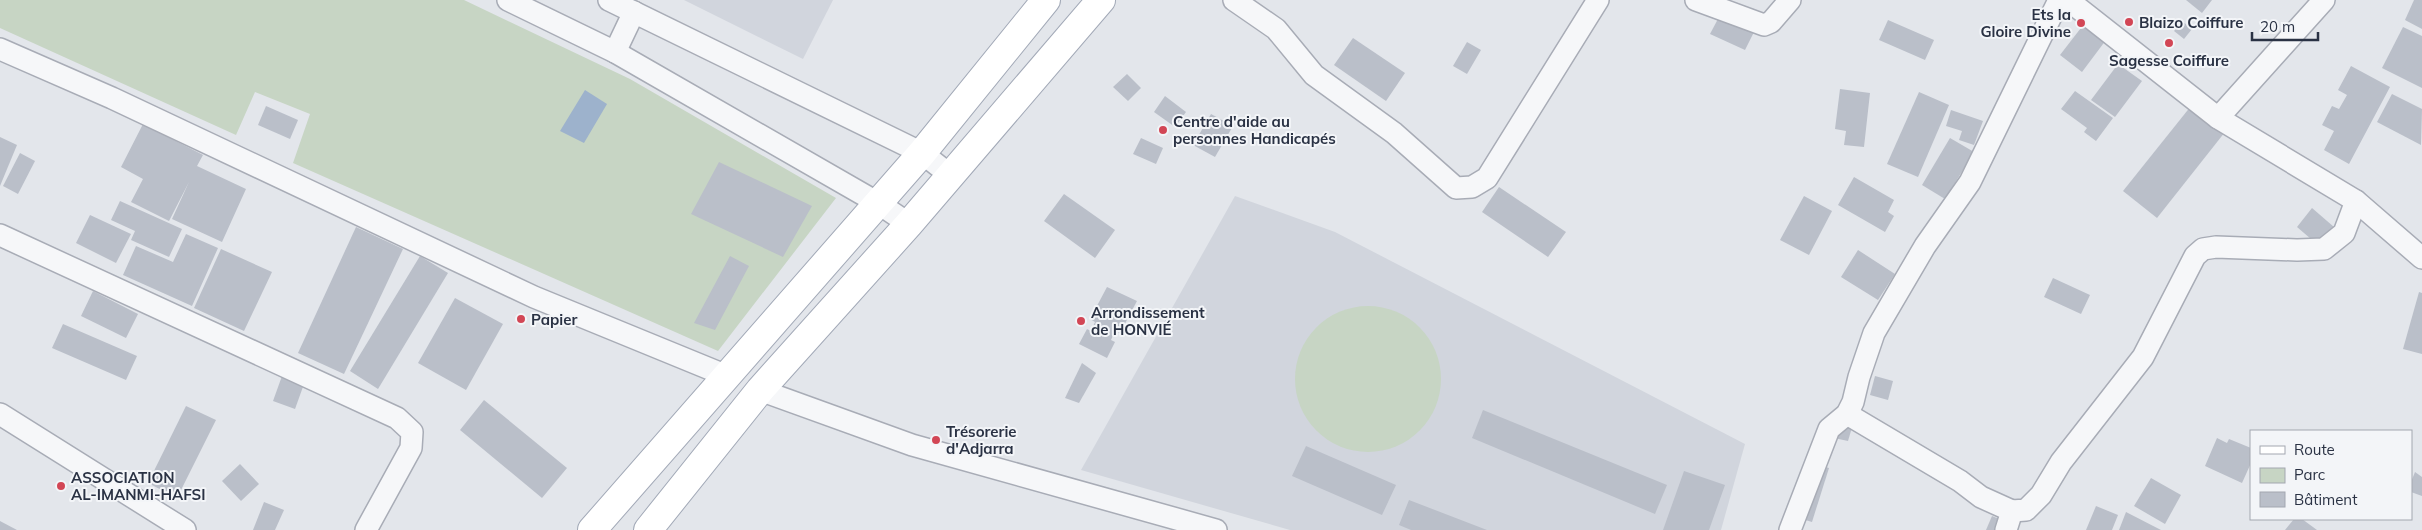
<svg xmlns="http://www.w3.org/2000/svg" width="2422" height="530" viewBox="0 0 2422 530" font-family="Mulish,sans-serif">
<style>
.built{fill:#d1d5dd}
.green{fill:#c7d5c4}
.water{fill:#9db2cc}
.building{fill:#babfc9}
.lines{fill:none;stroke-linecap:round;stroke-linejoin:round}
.minor-casing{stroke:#a8acb6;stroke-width:24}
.major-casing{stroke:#a2a9b7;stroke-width:30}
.minor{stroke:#f6f7f9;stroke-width:21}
.major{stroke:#fff;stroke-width:28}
.poi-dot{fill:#d24655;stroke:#f3f5f8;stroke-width:2}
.labels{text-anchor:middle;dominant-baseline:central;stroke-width:4;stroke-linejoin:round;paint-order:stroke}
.poi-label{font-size:15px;font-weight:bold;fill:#2a3244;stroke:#f3f5f8;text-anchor:start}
</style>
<rect width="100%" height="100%" fill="#e3e6eb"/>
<g class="built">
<polygon points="684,0 833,0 803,59"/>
<polygon points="1235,196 1335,232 1745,444 1721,530 1290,530 1081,470"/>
</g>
<g class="green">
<polygon points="0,0 464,0 630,79 836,198 718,351 293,163 310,114 255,92 236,135 0,28"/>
<circle cx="1368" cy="379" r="73"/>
</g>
<polygon class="water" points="585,90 607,104 584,143 560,131"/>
<g class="building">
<polygon points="2186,0 2212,0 2202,13"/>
<polygon points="2414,0 2422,0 2422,29 2405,20"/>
<polygon points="1719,17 1754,32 1745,50 1710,34"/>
<polygon points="1888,20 1934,40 1925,60 1879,40"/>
<polygon points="2182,21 2192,29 2184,39 2174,31"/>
<polygon points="2084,24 2106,40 2082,72 2060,55"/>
<polygon points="2403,27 2422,36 2422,88 2382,68"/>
<polygon points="1353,38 1405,73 1386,101 1334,65"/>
<polygon points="1467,42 1481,50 1467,74 1453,66"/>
<polygon points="2118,64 2142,81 2115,117 2091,100"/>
<polygon points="2351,66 2390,87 2349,164 2324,150 2334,131 2322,125 2332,106 2339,109 2347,95 2338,90"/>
<polygon points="1127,74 1141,88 1128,101 1113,87"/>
<polygon points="1840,89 1870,93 1864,147 1844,145 1846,131 1835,129"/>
<polygon points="2075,91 2113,118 2096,141 2084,132 2087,128 2061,109"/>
<polygon points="1919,92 1949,105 1918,177 1887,164"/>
<polygon points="2392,94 2422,109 2421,145 2377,122"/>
<polygon points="1165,96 1186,112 1175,127 1154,112"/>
<polygon points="266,106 298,120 290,139 258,125"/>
<polygon points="2191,106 2225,132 2157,218 2123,191"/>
<polygon points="1951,110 1983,121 1974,145 1959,140 1962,131 1946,126"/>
<polygon points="1211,114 1233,126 1215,157 1193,145"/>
<polygon points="143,124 203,155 197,166 246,189 222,242 172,219 189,182 169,221 131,202 143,179 121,167"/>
<polygon points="0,137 17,145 0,186"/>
<polygon points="1141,138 1163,148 1156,164 1133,154"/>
<polygon points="1950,138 1974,152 1945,199 1922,185"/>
<polygon points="20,153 35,161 18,194 3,186"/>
<polygon points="719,162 812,206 783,257 691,214"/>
<polygon points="1854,177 1894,200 1888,212 1894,216 1885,232 1838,205"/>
<polygon points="1499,187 1566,232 1548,257 1482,212"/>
<polygon points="1064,194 1115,230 1095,258 1044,221"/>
<polygon points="1804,196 1832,211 1809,255 1780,240"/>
<polygon points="120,201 182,229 169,257 131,240 135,231 111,220"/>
<polygon points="2312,208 2334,227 2318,245 2297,227"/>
<polygon points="90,215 131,234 116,263 76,243"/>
<polygon points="356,227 403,249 344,374 298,353"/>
<polygon points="186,234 218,248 192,306 123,275 136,246 173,262"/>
<polygon points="221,249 272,272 244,331 194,308"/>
<polygon points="1858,250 1895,274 1878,300 1841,277"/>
<polygon points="420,256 448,273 378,389 350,371"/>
<polygon points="730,256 749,266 715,330 694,323"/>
<polygon points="2053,278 2090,295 2081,314 2044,297"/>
<polygon points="1107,287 1137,301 1120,333 1115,331 1111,340 1115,342 1107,358 1079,344 1087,329 1091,331 1095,322 1090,319"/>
<polygon points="93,291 138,314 126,338 81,316"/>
<polygon points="2419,292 2422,293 2422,354 2403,349"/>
<polygon points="455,298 503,324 466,390 418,363"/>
<polygon points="63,324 137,356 126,380 52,348"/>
<polygon points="1082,363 1096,373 1079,403 1065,398"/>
<polygon points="282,376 304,384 295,409 273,401"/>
<polygon points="1875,376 1893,381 1888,400 1870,395"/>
<polygon points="484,400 567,468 542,498 460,430"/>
<polygon points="186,406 216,420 177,498 148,483"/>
<polygon points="1483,410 1667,485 1655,514 1472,438"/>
<polygon points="1839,420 1853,424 1848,441 1834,438"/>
<polygon points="2217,438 2227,443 2229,439 2251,448 2251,463 2242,483 2205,466"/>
<polygon points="1306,446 1396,485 1382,515 1292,476"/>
<polygon points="240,464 259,484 241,501 222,481"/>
<polygon points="1816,464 1829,468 1812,522 1799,518"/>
<polygon points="1684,471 1725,485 1709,530 1663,530"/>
<polygon points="2415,472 2422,477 2422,496 2411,492 2411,482"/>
<polygon points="2151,478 2181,495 2165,524 2134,506"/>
<polygon points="1409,500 1487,530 1411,530 1399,525"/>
<polygon points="264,502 284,510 275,530 253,530"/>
<polygon points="2096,506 2118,515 2112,530 2086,530"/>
<polygon points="2126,512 2161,530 2119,530"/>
<polygon points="1992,516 2004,521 2000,530 1986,530"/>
<polygon points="2294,519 2302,519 2317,530 2285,530"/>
<polygon points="0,521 17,530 0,530"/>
</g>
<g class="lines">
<defs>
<g id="minor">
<polyline points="508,0 615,52 878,203 909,224"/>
<polyline points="609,0 922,153 950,175"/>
<polyline points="1234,0 1276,29 1314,75 1394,133 1456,188 1472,187 1487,178 1598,0"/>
<polyline points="1696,0 1764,25 1771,22 1790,0"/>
<polyline points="2068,0 2218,118 2356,201 2422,258"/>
<polyline points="0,49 112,98 534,297 727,376"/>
<polyline points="615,52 634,12"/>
<polyline points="2218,118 2324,0"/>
<polyline points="0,235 397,418 412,432 411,448 366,530"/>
<polyline points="760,390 912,445 1216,530"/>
<polyline points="0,414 185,530"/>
<polyline points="1847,414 1960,481 1981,497 2012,511 2006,530"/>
<polyline points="2012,511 2026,510 2041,495 2061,462 2143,357 2195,256 2203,249 2216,247 2297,250 2324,249 2344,233 2356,201"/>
<polyline points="1790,530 1829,429 1847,414 1853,402 1859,377 1874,333 1925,246 1970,182 2059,0"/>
</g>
<g id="major">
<polyline points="592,530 922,153 1046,0"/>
<polyline points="648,530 760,390 909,224 1101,0"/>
</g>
</defs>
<use href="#minor" class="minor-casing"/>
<use href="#major" class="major-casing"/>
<use href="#minor" class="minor"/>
<use href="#major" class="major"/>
</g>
<g class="poi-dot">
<circle cx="2129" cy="22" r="5"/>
<circle cx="2081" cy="23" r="5"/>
<circle cx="2169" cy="43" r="5"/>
<circle cx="1163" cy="130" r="5"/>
<circle cx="521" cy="319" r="5"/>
<circle cx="1081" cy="321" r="5"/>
<circle cx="936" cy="440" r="5"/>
<circle cx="61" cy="486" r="5"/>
</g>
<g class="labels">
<g class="poi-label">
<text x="2071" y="14" text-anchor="end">Ets la<tspan x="2071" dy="17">Gloire Divine</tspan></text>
<text x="2139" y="22">Blaizo Coiffure</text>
<text x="2169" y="60" text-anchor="middle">Sagesse Coiffure</text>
<text x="1173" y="121">Centre d'aide au<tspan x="1173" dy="17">personnes Handicapés</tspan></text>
<text x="1091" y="312">Arrondissement<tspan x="1091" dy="17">de HONVIÉ</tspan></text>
<text x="531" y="319">Papier</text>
<text x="946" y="431">Trésorerie<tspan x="946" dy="17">d'Adjarra</tspan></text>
<text x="71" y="477">ASSOCIATION<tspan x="71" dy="17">AL-IMANMI-HAFSI</tspan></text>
</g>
</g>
<rect x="2250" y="430" width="162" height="90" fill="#f3f5f8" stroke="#a3a7b0"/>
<rect x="2260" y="446" width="25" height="8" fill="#ffffff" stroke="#a3a7b0"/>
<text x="2294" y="455" font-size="15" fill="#2a3244">Route</text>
<rect x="2260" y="468" width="25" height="15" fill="#c7d5c4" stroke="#a3a7b0"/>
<text x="2294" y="480" font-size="15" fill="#2a3244">Parc</text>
<rect x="2260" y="492" width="25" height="15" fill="#babfc9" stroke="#a3a7b0"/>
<text x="2294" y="505" font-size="15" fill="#2a3244">Bâtiment</text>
<path d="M2252 32v8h66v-8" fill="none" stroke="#2a3244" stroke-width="2.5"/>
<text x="2260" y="32" font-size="15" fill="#2a3244" stroke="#f3f5f8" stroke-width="4" paint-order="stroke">20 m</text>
</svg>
